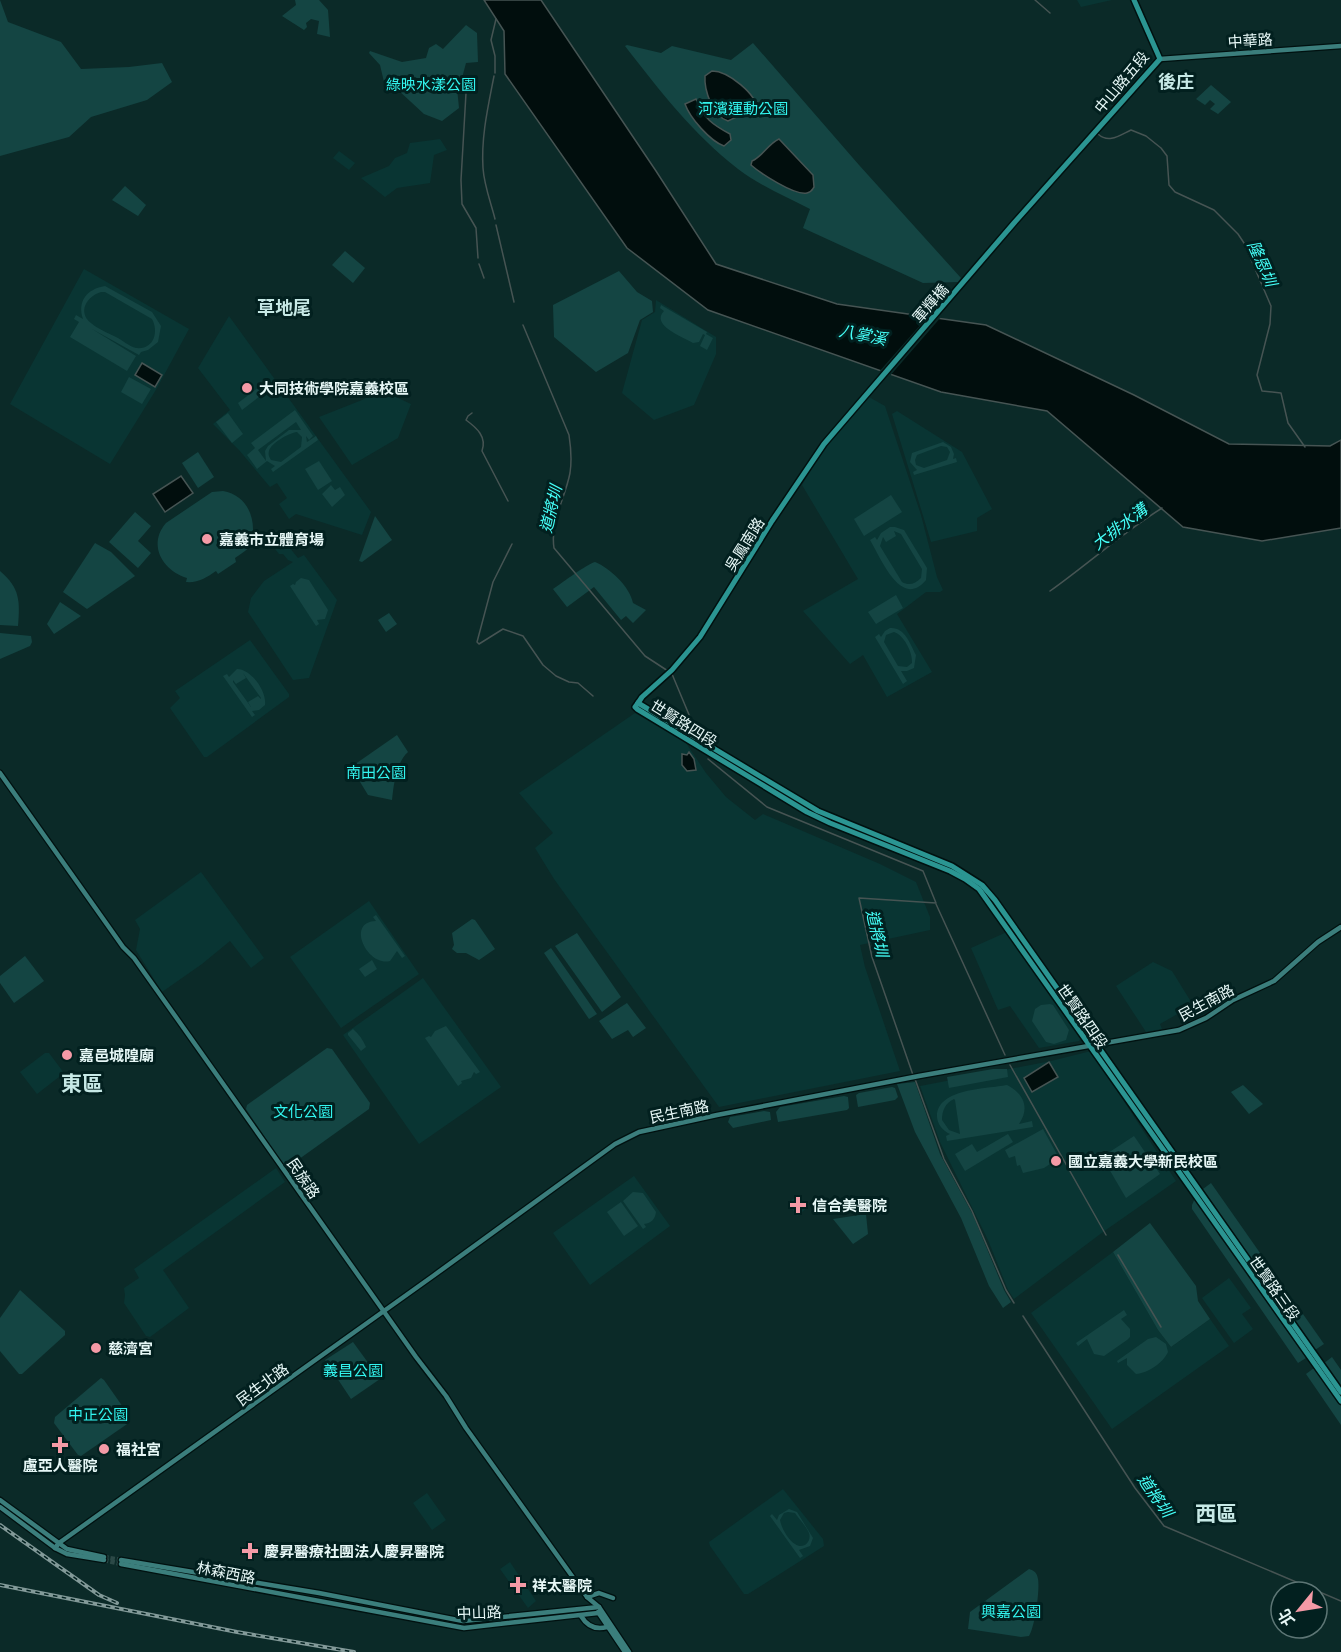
<svg xmlns="http://www.w3.org/2000/svg" width="1341" height="1652" viewBox="0 0 1341 1652" font-family="Commissioner,'Noto Sans TC',sans-serif">
<style>
.built{fill:#093533}
.green{fill:#144543;fill-rule:evenodd}
.water{fill:#010e0d;stroke:#465453;stroke-width:1.5}
.pier{fill:#0b2a28}
.lines{fill:none;stroke-linecap:round;stroke-linejoin:round}
.stream{stroke:#465453;stroke-width:1.5}
.secondary-tunnel{stroke:#2c4947;stroke-width:4.5;stroke-dasharray:4.5 2;stroke-linecap:butt}
.secondary-casing{stroke:#001110;stroke-width:7}
.primary-casing{stroke:#001110;stroke-width:8}
.secondary{stroke:#3b7e7c;stroke-width:4.5}
.primary{stroke:#2b9592;stroke-width:5}
.rail-casing{stroke:#829998;stroke-width:4}
.rail{stroke:#02201f;stroke-width:1.5;stroke-dasharray:4.5;stroke-linecap:butt}
.poi-dot{fill:#f49aa6;stroke:#02201f;stroke-width:2}
.labels{text-anchor:middle;dominant-baseline:central;stroke-width:6;stroke-linejoin:round;paint-order:stroke}
.street-label{font-size:15px;fill:#e6f7f6;stroke:#02201f}
.park-label{font-size:15px;fill:#32f4ee;stroke:#02201f}
.poi-label{font-size:15px;font-weight:bold;fill:#e6f7f6;stroke:#02201f;text-anchor:start}
.water-label{font-size:16px;font-style:italic;fill:#45fff8;stroke:#02201f}
.quarter-label{font-size:18px;font-weight:bold;fill:#c7e9e6;stroke:#02201f}
.district-label{font-size:21px;font-weight:bold;fill:#c7e9e6;stroke:#02201f}
</style>
<rect width="100%" height="100%" fill="#0b2a28"/>
<g class="built">
<polygon points="1077,0 1112,0 1081,7"/>
<polygon points="440,139 447,150 434,155 430,183 397,188 385,197 361,178 389,166 395,158 407,153 410,143"/>
<polygon points="339,151 355,163 349,170 333,158"/>
<polygon points="84,269 189,329 157,388 110,464 10,404"/>
<polygon points="656,300 716,337 716,354 694,405 654,420 622,393 642,320 655,312"/>
<polygon points="229,316 371,512 362,535 296,514 289,519 279,504 287,498 277,483 270,487 239,450 213,424 230,410 198,368"/>
<polygon points="381,390 411,404 398,438 352,465 319,417 362,400"/>
<polygon points="869,397 885,406 921,515 937,577 943,590 940,592 926,592 897,614 932,672 887,697 863,655 850,664 803,611 858,579 802,485 821,453"/>
<polygon points="897,411 962,452 992,509 977,518 977,531 931,542 892,414"/>
<polygon points="284,541 298,558 304,555 337,600 309,678 293,680 248,612 251,598 264,581 293,562 288,560 283,554 279,554 275,549"/>
<polygon points="250,640 289,694 289,697 207,757 204,757 170,708 180,698 175,691"/>
<polygon points="635,713 686,743 706,773 726,797 755,820 763,814 880,864 916,882 930,917 930,930 860,945 865,967 900,1071 719,1107 554,879 535,848 553,833 519,793"/>
<polygon points="201,872 264,958 251,968 230,941 202,964 162,992 136,950 140,929 135,920"/>
<polygon points="369,901 419,974 341,1028 290,957"/>
<polygon points="1007,932 1081,1037 1079,1041 1039,1048 1010,1006 998,1010 971,948"/>
<polygon points="1153,962 1172,971 1193,1005 1160,1024 1162,1029 1146,1032 1116,986"/>
<polygon points="423,978 501,1087 419,1144 343,1035"/>
<polygon points="1091,1051 1176,1181 1103,1232 1014,1299 1008,1290 988,1240 940,1142 920,1086 1051,1061"/>
<polygon points="45,1053 49,1053 64,1073 37,1094 20,1072"/>
<polygon points="276,1168 285,1182 163,1270 189,1308 150,1337 146,1336 124,1303 125,1295 124,1288 139,1278 134,1269"/>
<polygon points="634,1176 670,1226 590,1285 553,1233"/>
<polygon points="798,1195 807,1208 797,1216 788,1203"/>
<polygon points="1113,1252 1158,1330 1171,1347 1210,1319 1229,1346 1112,1429 1031,1313"/>
<polygon points="1229,1278 1251,1308 1242,1314 1253,1329 1234,1343 1202,1298"/>
<polygon points="783,1489 823,1539 824,1546 748,1594 744,1594 710,1546 709,1542"/>
<polygon points="427,1493 446,1520 432,1530 413,1503"/>
<polygon points="510,1562 536,1601 528,1608 500,1569"/>
</g>
<g class="green">
<polygon points="0,0 8,22 61,42 81,69 129,67 162,63 172,82 147,100 91,117 69,137 0,156"/>
<polygon points="295,0 319,0 328,10 330,37 317,34 319,21 311,19 306,23 307,27 304,30 282,16 296,5"/>
<polygon points="466,25 477,33 478,62 466,63 462,78 457,88 459,108 442,121 424,114 397,89 384,82 380,65 369,53 370,51 402,62 426,58 429,48 436,44 443,49"/>
<path d="M753,43L859,165L961,278L958,282L923,283L803,228L810,209C786,197 759,185 738,169C693,134 660,91 625,46L627,45L661,53L672,46L731,60Z"/>
<polygon points="1211,85 1231,102 1218,114 1210,109 1215,104 1210,100 1205,105 1196,99"/>
<polygon points="125,186 146,205 138,216 112,200"/>
<polygon points="345,251 365,268 353,283 332,265"/>
<polygon points="619,271 637,292 652,301 653,312 640,320 628,353 596,372 554,337 553,305"/>
<path d="M105,286L152,312L161,326L158,342L148,350L141,352L139,355L92,329L136,356L127,371L70,337L79,322L74,319L76,315L83,319C77,301 87,289 105,286ZM101,292H105L152,319C159,332 154,350 136,348C130,347 122,340 116,337C108,333 98,329 91,323C77,312 87,296 101,292Z"/>
<path d="M661,305L707,332L706,334L713,338L707,350L700,346L705,335L703,334L699,342L693,343C683,337 650,325 664,311L660,308Z"/>
<polygon points="129,377 151,389 142,404 121,392"/>
<polygon points="263,384 268,390 242,410 238,403"/>
<path d="M295,410L313,436L309,440L306,436L307,442L316,436L318,440L273,472L271,469L275,466L267,461L257,469L247,455L255,448L251,443ZM296,422L301,430H289L268,446L265,451L266,461L258,450ZM297,432L302,437L301,447L281,462L271,460C269,457 268,455 269,451C271,443 289,433 297,432Z"/>
<polygon points="228,413 243,434 232,443 216,422"/>
<path d="M943,442L951,447L954,454L953,459L956,458L957,462L914,475L913,472L917,470L910,462L912,453ZM941,446L947,447L950,452L947,460L924,468L916,465L915,460L917,455Z"/>
<polygon points="198,452 214,477 198,488 182,463"/>
<polygon points="319,461 332,481 318,490 305,469"/>
<polygon points="331,485 335,490 340,487 345,495 332,507 322,494"/>
<path d="M223,491C244,495 254,512 253,533L257,534C254,546 245,551 235,558L236,562L218,574L216,571C206,578 198,583 186,582L187,578C163,571 147,545 166,523L212,492Z"/>
<polygon points="891,495 902,512 864,536 854,519"/>
<polygon points="135,512 151,526 138,541 151,553 138,568 109,542"/>
<polygon points="375,516 392,540 362,562 359,561"/>
<path d="M890,527H895L904,530L927,568L926,580C901,610 881,558 870,540L875,537L877,540L881,533ZM894,531L901,534L922,569L921,578C915,584 909,586 902,582L880,546L883,537L886,542L896,536Z"/>
<polygon points="95,543 111,552 135,576 87,609 63,592"/>
<path d="M595,562C610,568 630,587 633,603L646,610L633,623L626,616L621,620L594,587L567,607L553,589C562,583 587,564 595,562Z"/>
<path d="M0,571C20,588 20,601 18,626L0,625Z"/>
<polygon points="301,578 309,580 328,610 325,619 317,620 319,624 316,626 290,586 293,584 295,585 296,582"/>
<polygon points="896,595 903,608 876,624 868,612"/>
<polygon points="60,602 81,616 54,634 47,624"/>
<polygon points="389,613 397,624 386,632 378,620"/>
<path d="M890,628C905,627 910,644 916,655L914,668L907,671H901L907,681L903,684L875,637L879,634L881,637L885,631ZM894,632C904,635 913,653 912,663L907,667L898,666L884,642L886,635Z"/>
<polygon points="0,633 31,636 32,642 30,646 0,659"/>
<path d="M237,669C251,669 267,691 265,705L259,710L252,711L255,715L252,717L223,676L227,674L229,677ZM243,673L261,698V699L258,696L248,702L251,707L233,682V680L236,684L246,678Z"/>
<path d="M397,735L408,752C396,763 394,783 392,800L368,795L351,767Z"/>
<path d="M376,915L405,956L402,958L397,951L390,961C368,967 345,922 376,921L373,917Z"/>
<polygon points="472,919 475,920 495,949 479,960 466,953 457,953 452,949 454,945 452,933"/>
<polygon points="577,933 621,997 602,1012 555,946"/>
<polygon points="551,948 597,1014 589,1019 544,953"/>
<polygon points="25,956 44,981 14,1003 0,983 0,976"/>
<polygon points="372,960 377,969 365,977 359,969"/>
<polygon points="627,1003 646,1028 633,1037 628,1030 612,1039 599,1021"/>
<polygon points="1050,1004 1053,1005 1069,1030 1066,1040 1054,1044 1046,1042 1032,1021 1035,1009 1041,1005"/>
<polygon points="446,1026 480,1072 476,1074 474,1072 471,1078 461,1081 462,1083 458,1086 425,1038 429,1036 431,1037 435,1031"/>
<path d="M353,1029C359,1034 363,1040 366,1047L361,1051L348,1035V1033Z"/>
<polygon points="327,1048 332,1049 370,1103 369,1109 288,1167 284,1166 246,1109 247,1105"/>
<polygon points="993,1069 1007,1069 1008,1077 949,1088 947,1077"/>
<polygon points="915,1082 940,1154 973,1215 1004,1290 1011,1302 1003,1308 989,1286 961,1218 915,1132 897,1084"/>
<path d="M1007,1085C1024,1094 1030,1108 1019,1124L1032,1121L1033,1127L947,1141L946,1136L950,1134C943,1131 937,1124 937,1116C938,1088 987,1089 1007,1085ZM954,1099L955,1100L960,1134L949,1130L942,1120C942,1111 945,1103 954,1099Z"/>
<polygon points="1243,1085 1263,1104 1249,1114 1231,1092"/>
<polygon points="892,1087 895,1088 898,1097 895,1100 858,1107 856,1095 859,1093"/>
<polygon points="844,1096 848,1097 849,1108 847,1110 778,1122 776,1112 780,1107"/>
<polygon points="764,1111 770,1112 771,1120 733,1128 728,1122 730,1117"/>
<polygon points="1043,1129 1059,1158 1044,1168 1023,1173 1020,1165 1017,1166 1015,1156 1009,1158 1005,1150"/>
<polygon points="1008,1134 1013,1142 965,1171 955,1154 972,1144 977,1152"/>
<polygon points="1134,1136 1160,1174 1126,1198 1102,1157"/>
<polygon points="1211,1183 1324,1344 1315,1350 1203,1189"/>
<path d="M633,1192L643,1193L656,1212C655,1219 652,1223 644,1224L646,1227L643,1229L623,1201Z"/>
<polygon points="1195,1198 1306,1358 1298,1363 1192,1209 1192,1205"/>
<polygon points="621,1202 638,1226 624,1236 607,1212"/>
<polygon points="866,1214 868,1234 853,1244 833,1219"/>
<polygon points="1150,1223 1196,1286 1198,1301 1210,1319 1171,1347 1158,1330 1113,1252"/>
<polygon points="20,1290 65,1331 65,1335 22,1374 19,1374 0,1351 0,1318"/>
<polygon points="1124,1310 1127,1315 1121,1319 1130,1329 1130,1337 1127,1340 1104,1356 1094,1354 1087,1339 1078,1346 1076,1343"/>
<path d="M1156,1337L1166,1344L1168,1352C1163,1363 1148,1373 1136,1374L1127,1365V1358L1118,1363L1117,1361L1148,1339Z"/>
<polygon points="353,1342 380,1379 351,1399 325,1360"/>
<polygon points="1332,1357 1341,1370 1341,1389 1323,1364"/>
<polygon points="1314,1368 1341,1406 1341,1425 1306,1374"/>
<polygon points="101,1378 104,1380 130,1417 130,1422 81,1456 78,1455 54,1423 55,1417"/>
<path d="M789,1509L797,1512L813,1538L810,1546L799,1550L803,1556L800,1558L770,1516L772,1514L777,1520L779,1515ZM788,1512L795,1513C799,1519 806,1526 809,1533C812,1542 803,1550 795,1544C788,1540 781,1527 780,1520L784,1513Z"/>
<path d="M1029,1569C1035,1571 1037,1573 1038,1579C1040,1589 1035,1627 1029,1636L1021,1637L968,1629L970,1612Z"/>
</g>
<g class="water">
<polygon points="484,0 541,0 656,171 716,264 837,304 986,325 1134,395 1229,444 1330,446 1341,440 1341,528 1262,541 1183,527 1047,411 941,392 708,310 627,248 505,74 504,31"/>
<path d="M712,71C728,71 757,94 758,111L745,113L728,121C713,117 704,90 705,76Z"/>
<path d="M696,99C703,118 713,125 730,134L731,140L724,146C710,141 690,118 685,104Z"/>
<path d="M779,139L813,175L814,187C812,190 812,192 807,193C795,196 760,173 751,165L752,161C763,156 768,144 779,139Z"/>
<polygon points="142,363 162,375 155,387 135,375"/>
<polygon points="181,476 193,493 165,512 153,494"/>
<polygon points="689,752 694,759 696,770 687,771 682,765 682,754 687,755"/>
<polygon points="1049,1062 1058,1077 1032,1092 1024,1078"/>
</g>
<polygon class="pier" points="930,314 942,316 889,377 878,373"/>
<g class="lines">
<g class="stream">
<polyline points="1035,0 1050,13"/>
<polyline points="495,73 495,56 491,40 496,19"/>
<path d="M494,76C488,107 481,137 483,168C484,185 491,203 495,219"/>
<polyline points="466,93 461,180 462,204 476,228 478,258"/>
<path d="M1098,134C1109,144 1120,135 1131,130L1146,136L1161,148L1167,156L1169,185L1175,192L1214,210L1238,234L1244,243L1271,306L1270,324L1257,375L1262,391L1281,393L1288,423L1305,447"/>
<polyline points="496,225 514,302"/>
<polyline points="479,264 484,278"/>
<path d="M523,325L569,435C571,448 572,460 570,473C565,499 550,521 554,548L645,656L668,671"/>
<path d="M472,413L468,416L466,420C477,428 487,437 482,451L508,501"/>
<polyline points="512,544 493,582 477,642 479,644 503,629 523,636 543,665 556,676 569,682 578,683 593,696"/>
<path d="M1050,591C1088,564 1122,533 1162,508"/>
<polyline points="672,674 695,729"/>
<polyline points="708,759 767,807 923,871 936,903 859,898 872,957 913,1075"/>
<polyline points="936,904 1005,1055"/>
<polyline points="1010,1065 1106,1235"/>
<polyline points="915,1079 944,1159 972,1211 1006,1290 1014,1303"/>
<polyline points="1118,1255 1161,1327"/>
<polyline points="1023,1316 1135,1488 1164,1526 1341,1601"/>
</g>
<g class="secondary-tunnel">
<polyline points="104,1557 121,1560"/>
<polyline points="104,1560 121,1564"/>
</g>
<defs>
<g id="secondary">
<polyline points="1160,59 1341,46"/>
<polyline points="0,773 123,947 134,958 178,1020 416,1357 446,1396 466,1428 587,1597 599,1607 629,1652"/>
<polyline points="0,1500 67,1549 104,1557"/>
<polyline points="0,1507 55,1548 67,1554 104,1560"/>
<polyline points="55,1548 59,1543 433,1276 615,1144 639,1132 717,1115 919,1076 1179,1030 1206,1018 1233,1000 1274,981 1318,942 1341,927"/>
<polyline points="121,1560 319,1593 463,1621 599,1607"/>
<polyline points="121,1564 464,1628 598,1613"/>
<polyline points="587,1597 599,1593 613,1598"/>
<polyline points="598,1612 625,1652"/>
<path d="M581,1616C587,1626 596,1630 607,1627"/>
</g>
<g id="primary">
<polyline points="638,703 635,707 637,709 807,812 830,823 950,871 965,879 979,889 1341,1401"/>
<polyline points="638,703 818,811 952,866 982,885 995,900 1341,1392"/>
<polyline points="638,703 642,697 672,670 700,637 772,521 824,444 1014,223 1160,59 1134,0"/>
</g>
</defs>
<use href="#secondary" class="secondary-casing"/>
<use href="#primary" class="primary-casing"/>
<use href="#secondary" class="secondary"/>
<use href="#primary" class="primary"/>
<defs>
<g id="rail">
<polyline points="0,1525 99,1595 117,1603"/>
<polyline points="0,1585 237,1632 354,1652"/>
</g>
</defs>
<use href="#rail" class="rail-casing"/>
<use href="#rail" class="rail"/>
</g>
<g class="poi-dot">
<circle cx="247" cy="388" r="6"/>
<circle cx="207" cy="539" r="6"/>
<circle cx="67" cy="1055" r="6"/>
<circle cx="1056" cy="1161" r="6"/>
<path d="M795 1196h6v6h6v6h-6v6h-6v-6h-6v-6h6z"/>
<circle cx="96" cy="1348" r="6"/>
<path d="M57 1436h6v6h6v6h-6v6h-6v-6h-6v-6h6z"/>
<circle cx="104" cy="1449" r="6"/>
<path d="M247 1542h6v6h6v6h-6v6h-6v-6h-6v-6h6z"/>
<path d="M515 1576h6v6h6v6h-6v6h-6v-6h-6v-6h6z"/>
</g>
<g class="labels">
<g class="street-label">
<text transform="translate(1250 40) rotate(-4)">中華路</text>
<text transform="translate(1121 82) rotate(-50)">中山路五段</text>
<text transform="translate(930 303) rotate(-49)">軍輝橋</text>
<text transform="translate(744 544) rotate(-58)">吳鳳南路</text>
<text transform="translate(684 723) rotate(32)">世賢路四段</text>
<text transform="translate(1206 1002) rotate(-28)">民生南路</text>
<text transform="translate(1083 1016) rotate(55)">世賢路四段</text>
<text transform="translate(679 1111) rotate(-12)">民生南路</text>
<text transform="translate(304 1178) rotate(56)">民族路</text>
<text transform="translate(1275 1288) rotate(55)">世賢路三段</text>
<text transform="translate(262 1384) rotate(-36)">民生北路</text>
<text transform="translate(226 1572) rotate(11)">林森西路</text>
<text transform="translate(479 1612) rotate(-2)">中山路</text>
</g>
<g class="park-label">
<text x="431" y="84">綠映水漾公園</text>
<text x="743" y="108">河濱運動公園</text>
<text x="376" y="772">南田公園</text>
<text x="303" y="1111">文化公園</text>
<text x="353" y="1370">義昌公園</text>
<text x="98" y="1414">中正公園</text>
<text x="1011" y="1611">興嘉公園</text>
</g>
<g class="poi-label">
<text x="259" y="388">大同技術學院嘉義校區</text>
<text x="219" y="539">嘉義市立體育場</text>
<text x="79" y="1055">嘉邑城隍廟</text>
<text x="1068" y="1161">國立嘉義大學新民校區</text>
<text x="812" y="1205">信合美醫院</text>
<text x="108" y="1348">慈濟宮</text>
<text x="116" y="1449">福社宮</text>
<text x="60" y="1465" text-anchor="middle">盧亞人醫院</text>
<text x="264" y="1551">慶昇醫療社團法人慶昇醫院</text>
<text x="532" y="1585">祥太醫院</text>
</g>
<g class="water-label">
<text transform="translate(1263 263) rotate(66)">隆恩圳</text>
<text transform="translate(863 334) rotate(11)">八掌溪</text>
<text transform="translate(550 509) rotate(-77)">道將圳</text>
<text transform="translate(1119 526) rotate(-37)">大排水溝</text>
<text transform="translate(878 933) rotate(77)">道將圳</text>
<text transform="translate(1156 1495) rotate(55)">道將圳</text>
</g>
<g class="quarter-label">
<text x="1176" y="81">後庄</text>
<text x="284" y="307">草地尾</text>
</g>
<g class="district-label">
<text x="82" y="1082">東區</text>
<text x="1216" y="1512">西區</text>
</g>
</g>
<g transform="translate(1299 1610) rotate(240)"><circle r="28" fill="#02201f" stroke="#5d7675" stroke-width="1.5"/>
<path d="M0-4.5L10 22L0 15L-10 22Z" fill="#f49aa6"/>
<text y="-9" font-size="16" font-weight="bold" text-anchor="middle" fill="#e6f7f6">北</text>
</g>
</svg>
